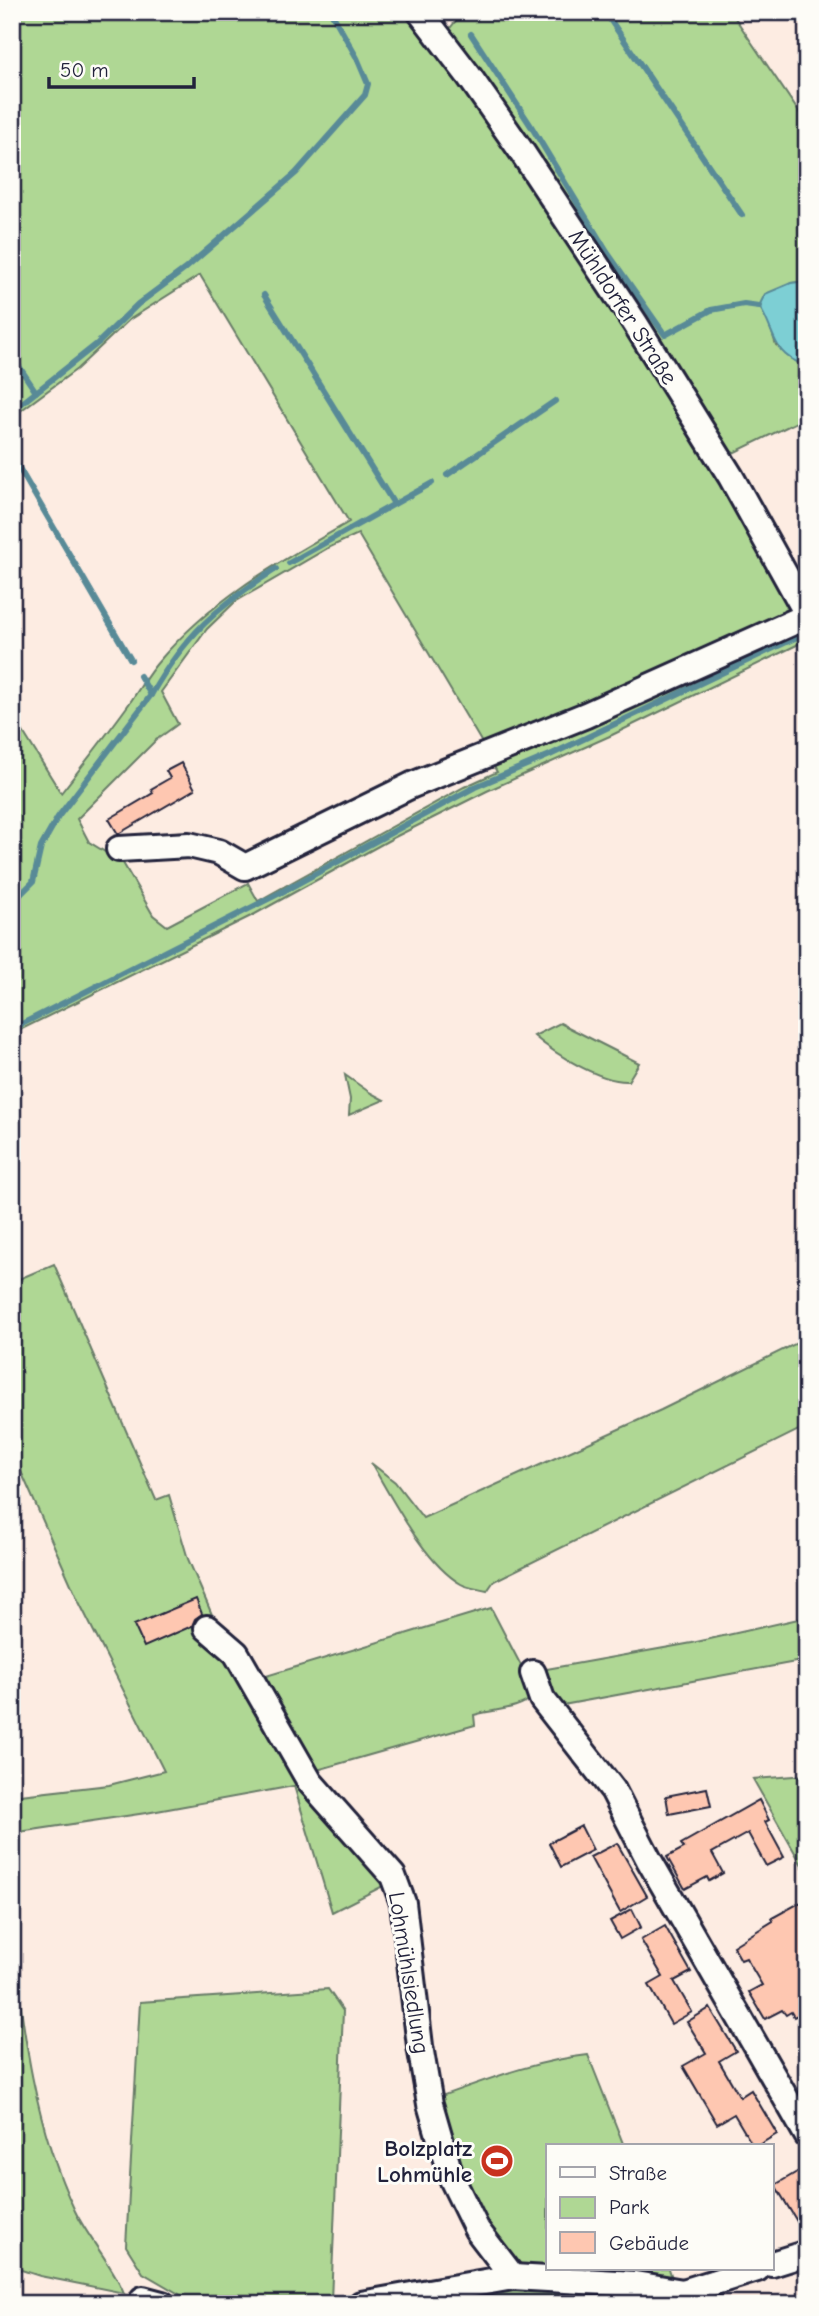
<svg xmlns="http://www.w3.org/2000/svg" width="819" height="2316" viewBox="0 0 819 2316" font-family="'Comic Neue',sans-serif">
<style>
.green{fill:#afd794;stroke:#687c68;stroke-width:2}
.water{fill:#7dcfd4;stroke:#598a97;stroke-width:2}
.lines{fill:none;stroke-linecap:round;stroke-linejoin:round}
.stream{stroke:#598a97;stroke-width:6}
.building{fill:#fec7b1;stroke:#22223b;stroke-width:2}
.minor-casing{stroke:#22223b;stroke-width:30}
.minor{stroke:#fdfcf7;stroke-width:24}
.labels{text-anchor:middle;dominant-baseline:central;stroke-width:6;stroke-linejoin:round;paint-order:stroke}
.street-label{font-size:23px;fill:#22223b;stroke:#fdfcf7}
.poi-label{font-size:23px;font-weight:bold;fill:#22223b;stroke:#fdfcf7;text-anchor:end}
</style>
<rect width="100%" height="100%" fill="#fdece2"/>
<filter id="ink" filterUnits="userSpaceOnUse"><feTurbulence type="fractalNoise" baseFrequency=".0143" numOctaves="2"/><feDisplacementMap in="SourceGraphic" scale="14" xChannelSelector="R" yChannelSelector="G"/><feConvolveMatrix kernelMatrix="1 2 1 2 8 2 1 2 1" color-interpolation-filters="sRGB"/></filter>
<g filter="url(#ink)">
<g class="green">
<path d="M12,12H404L492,127L641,350L701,449L793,610L485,748L358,534L328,548L235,602L207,629L161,692L178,724L156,740L77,819L89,842L123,863L153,915L167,926L248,883L258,901L464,787L497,772L488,756L800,626L807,634V640L612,735L487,791L393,838L255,914L12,1034V714L61,793C83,765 105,737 126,708C138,692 147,674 160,660C214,597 279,562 349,522L200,275L129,320L77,369L12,417Z"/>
<polygon points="463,12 731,12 807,124 807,281 791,283 759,306 768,320 776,345 807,365 807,417 729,455 447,32"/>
<path d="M560,1023L639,1063L628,1081C600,1082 555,1054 534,1036Z"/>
<polygon points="345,1075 369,1092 384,1100 349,1115 350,1099"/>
<polygon points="54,1264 156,1500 169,1495 188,1559 213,1617 270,1722 391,1882 332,1912 294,1786 146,1813 12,1833 12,1796 109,1785 164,1771 78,1600 12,1451 12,1282"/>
<path d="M807,1338V1426L494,1581L487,1591C479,1589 468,1588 461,1584C425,1564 392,1498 371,1463L395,1482L423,1518L661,1410Z"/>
<path d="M491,1608L528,1679L533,1696C523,1709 491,1710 474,1715L475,1725L310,1772L256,1679Z"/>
<polygon points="807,1617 807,1660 801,1661 552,1707 541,1670 692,1643"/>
<polygon points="807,1775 807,1874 753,1779"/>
<path d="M12,1937C23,2030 34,2125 75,2211C88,2238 114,2267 124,2293L40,2276L12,2267Z"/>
<polygon points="328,1989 343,2011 331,2301 253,2304 191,2301 143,2273 126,2246 140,2002"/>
<path d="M588,2055L624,2146H548V2269H669L676,2289L513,2277L496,2257L433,2099C484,2081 533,2061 588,2055Z"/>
<polygon points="479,2285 580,2287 581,2304 384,2304"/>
</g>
<path class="water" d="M807,281V365H805C771,355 776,332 759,306L765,294L791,283Z"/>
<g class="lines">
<g class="stream">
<polyline points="605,12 742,215"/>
<polyline points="471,34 531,126 607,252 665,335 711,310 744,304 759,306"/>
<polyline points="264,295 394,504"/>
<polyline points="12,356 36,392"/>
<polyline points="12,411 98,343 138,304 185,269 296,173 365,95 368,84 357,58 331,12"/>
<polyline points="12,456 131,660"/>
<polyline points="447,475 555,401"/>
<polyline points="289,563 432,483"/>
<polyline points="140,676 151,695"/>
<path d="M12,903L33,882L41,847L58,817L151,695C184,636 219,605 276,569"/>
<polyline points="12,1029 280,893 475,787 550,755 797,637"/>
</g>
</g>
<g class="building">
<polygon points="181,763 195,789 118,834 109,819 153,793 151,789 170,778 166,771"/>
<polygon points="196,1599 202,1614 195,1619 192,1626 144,1647 134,1625"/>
<polygon points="707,1788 711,1806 669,1814 666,1796"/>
<polygon points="759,1800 769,1820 765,1822 784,1857 766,1866 748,1833 712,1853 723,1873 709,1881 707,1877 685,1889 667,1857 684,1848 681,1844"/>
<polygon points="581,1826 593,1850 561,1867 549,1843"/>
<polygon points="617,1843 647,1896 620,1912 590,1857"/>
<polygon points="801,1902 807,1913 807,2010 794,2017 791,2012 786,2015 782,2010 765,2019 749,1992 762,1985 746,1958 741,1960 733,1946 773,1921 772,1918"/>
<polygon points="632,1909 641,1927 620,1939 610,1921"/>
<polygon points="665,1926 691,1972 674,1981 692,2012 671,2024 649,1985 663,1977 641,1940"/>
<polygon points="710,2008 736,2051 719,2061 740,2097 751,2090 777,2134 757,2146 753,2146 734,2114 717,2124 683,2066 706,2053 687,2022"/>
<polygon points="797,2172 807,2188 807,2238 775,2185"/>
</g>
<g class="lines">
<defs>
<g id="minor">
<polyline points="420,12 469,76 522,152 635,323 731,477 807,614"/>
<polyline points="119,849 189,845 219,852 245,867 412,785 586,715 807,616"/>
<polyline points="207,1628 236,1653 310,1782 393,1876 403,1903 420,2046 430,2104 451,2177 477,2230 513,2277"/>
<polyline points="533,1673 542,1699 613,1790 649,1860 807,2135"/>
<polyline points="772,2264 807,2253"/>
<polyline points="143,2299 162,2304"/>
<polyline points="668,2300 683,2292 757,2269"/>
<polyline points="361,2304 513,2277 635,2284 683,2292"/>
</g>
</defs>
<use href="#minor" class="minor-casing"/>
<use href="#minor" class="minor"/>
</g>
</g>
<defs>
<symbol id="stadium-disc" viewBox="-11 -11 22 22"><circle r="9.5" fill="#c8321e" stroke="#fdfcf7"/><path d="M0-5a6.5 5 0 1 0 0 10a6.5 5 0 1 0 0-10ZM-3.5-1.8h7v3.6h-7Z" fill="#fff"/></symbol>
</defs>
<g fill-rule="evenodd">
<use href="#stadium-disc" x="478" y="2142" width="38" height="38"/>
</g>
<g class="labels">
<g class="street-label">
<text transform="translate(623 307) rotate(57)">Mühldorfer Straße</text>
<text transform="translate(409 1973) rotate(81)">Lohmühlsiedlung</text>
</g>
<g class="poi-label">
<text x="472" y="2148">Bolzplatz<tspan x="472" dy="26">Lohmühle</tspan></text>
</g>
</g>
<rect width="819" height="2316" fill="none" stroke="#fdfcf7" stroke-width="42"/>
<rect x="21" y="21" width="777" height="2274" fill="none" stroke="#22223b" stroke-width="2.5" filter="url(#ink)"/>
<rect x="546" y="2144" width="228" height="126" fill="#fdfcf7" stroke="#a5a5ac" stroke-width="2"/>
<rect x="560" y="2167" width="35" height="10" fill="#fdfcf7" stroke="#a5a5ac" stroke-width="2"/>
<text x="609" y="2180" font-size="21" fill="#22223b">Straße</text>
<rect x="560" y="2197" width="35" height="21" fill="#afd794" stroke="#a5a5ac" stroke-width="2"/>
<text x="609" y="2214" font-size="21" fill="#22223b">Park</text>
<rect x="560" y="2232" width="35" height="21" fill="#fec7b1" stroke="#a5a5ac" stroke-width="2"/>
<text x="609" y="2250" font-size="21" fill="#22223b">Gebäude</text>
<path d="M49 77v10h145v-10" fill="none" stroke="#22223b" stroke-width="3.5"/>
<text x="60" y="77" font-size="21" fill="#22223b" stroke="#fdfcf7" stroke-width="5" paint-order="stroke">50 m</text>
</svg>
